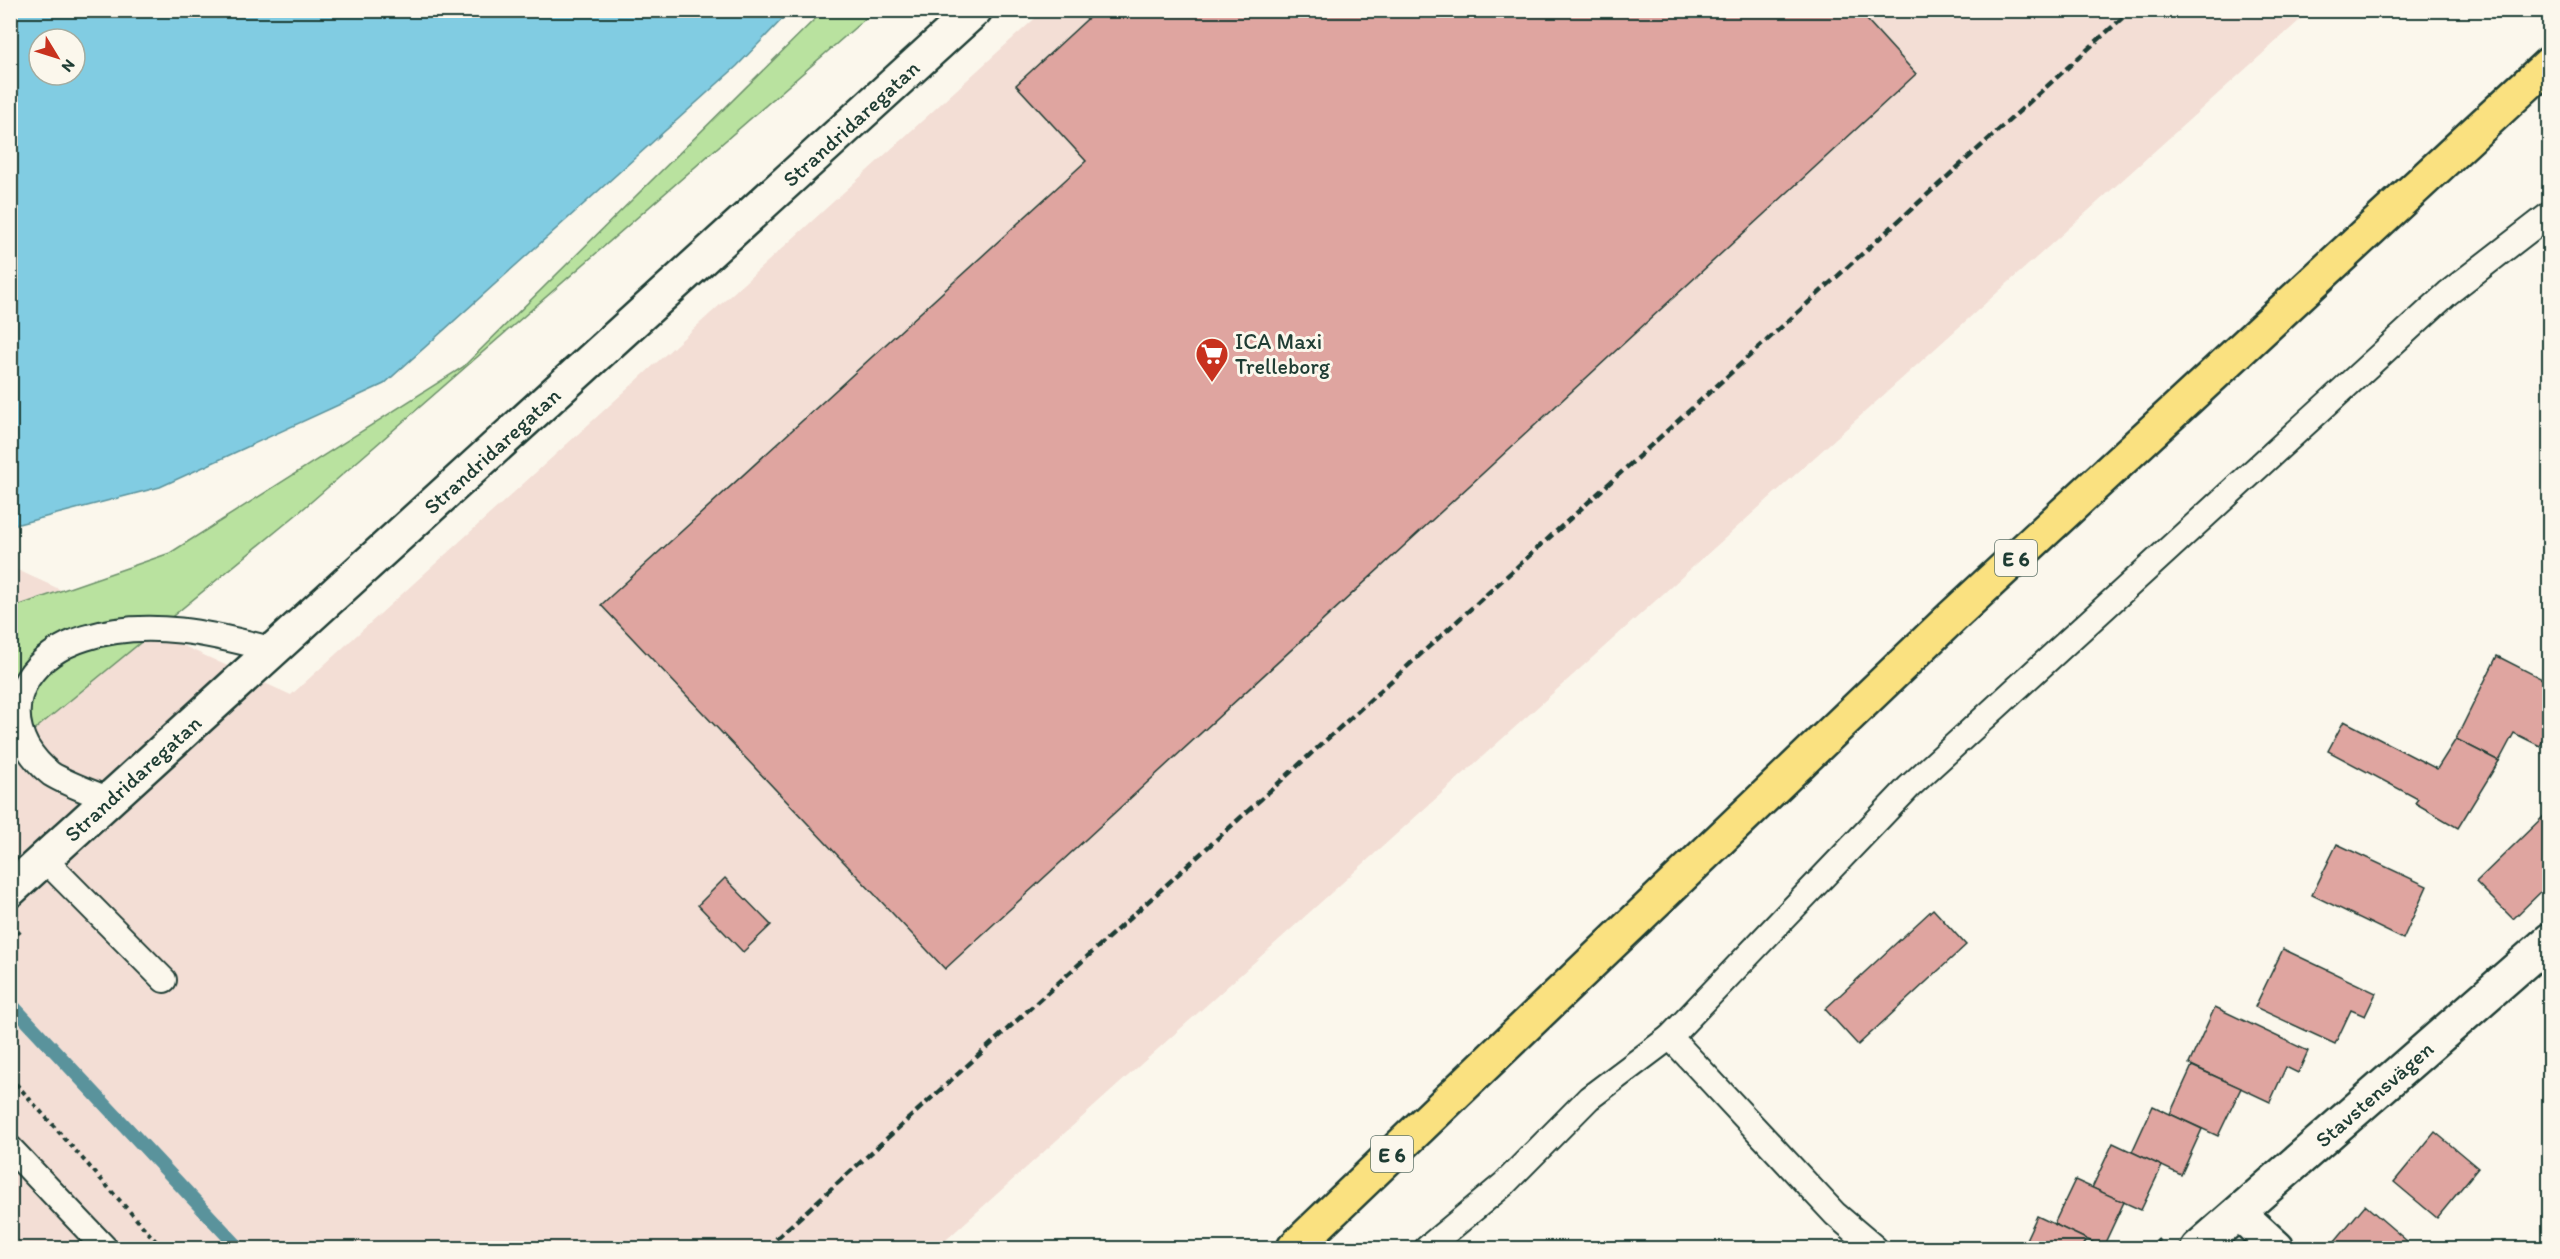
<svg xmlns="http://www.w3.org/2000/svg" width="2560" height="1259" viewBox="0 0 2560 1259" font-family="Itim,sans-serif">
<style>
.built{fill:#f3ded5}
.green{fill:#b9e29f;stroke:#6c906a;stroke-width:1.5}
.water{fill:#81cce2;stroke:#5a939c;stroke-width:1.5;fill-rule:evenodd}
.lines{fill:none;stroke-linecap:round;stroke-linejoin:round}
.stream{stroke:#5a939c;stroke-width:14}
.building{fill:#dfa5a0;stroke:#1f3d34;stroke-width:1.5}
.lane-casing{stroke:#1f3d34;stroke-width:28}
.street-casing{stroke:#1f3d34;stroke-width:38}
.highway-casing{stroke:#1f3d34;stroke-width:38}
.path{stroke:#1f3d34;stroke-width:4;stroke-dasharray:4.5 4.5;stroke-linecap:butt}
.lane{stroke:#fbf7ec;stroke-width:24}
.street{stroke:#fbf7ec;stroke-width:33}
.highway{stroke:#fae180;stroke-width:33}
.rail{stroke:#1f3d34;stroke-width:4.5;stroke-dasharray:9 4.5;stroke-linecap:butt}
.labels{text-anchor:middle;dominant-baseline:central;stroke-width:6;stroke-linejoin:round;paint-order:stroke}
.shield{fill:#fbf7ec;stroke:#61756b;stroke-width:1.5}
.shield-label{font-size:21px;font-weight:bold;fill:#1f3d34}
.street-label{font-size:22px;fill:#1f3d34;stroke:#fbf7ec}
.poi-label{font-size:22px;fill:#1f3d34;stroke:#fbf7ec;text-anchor:start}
</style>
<rect width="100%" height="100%" fill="#fbf7ec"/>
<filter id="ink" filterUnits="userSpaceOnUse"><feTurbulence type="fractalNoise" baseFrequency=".0167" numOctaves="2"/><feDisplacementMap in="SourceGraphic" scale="12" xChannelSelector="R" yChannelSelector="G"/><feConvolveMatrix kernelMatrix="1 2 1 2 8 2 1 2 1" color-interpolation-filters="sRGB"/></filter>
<g filter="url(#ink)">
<polygon class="built" points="1043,11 2310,11 937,1248 11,1248 11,567 291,695"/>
<polygon class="green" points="823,11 874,11 296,515 11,749 11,608 170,553 463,367"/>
<path class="water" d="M11,10H790V11L737,66L384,384L160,487L11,526ZM39,39H75V75H39Z"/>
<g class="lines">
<polyline class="stream" points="10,1003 239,1248"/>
</g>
<g class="building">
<polygon points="1097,10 1858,10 1916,74 945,969 601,605 1086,161 1016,85"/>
<polygon points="2497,656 2550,683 2550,727 2540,746 2514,733 2499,761 2456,739"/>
<polygon points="2344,721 2437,769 2456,739 2499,761 2458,828 2415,803 2418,799 2328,751"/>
<polygon points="2550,810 2550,883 2513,919 2476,882"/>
<polygon points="2337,844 2427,886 2403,939 2312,895"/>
<polygon points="725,878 771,925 743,952 698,905"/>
<polygon points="1933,909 1966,945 1858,1045 1825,1009"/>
<polygon points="2283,949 2376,993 2365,1016 2351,1010 2335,1044 2255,1007"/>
<polygon points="2215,1007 2308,1051 2298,1073 2286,1067 2270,1102 2189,1064"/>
<polygon points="2192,1066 2241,1088 2218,1136 2170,1114"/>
<polygon points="2153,1106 2202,1129 2181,1175 2132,1152"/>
<polygon points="2435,1132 2478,1168 2437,1218 2394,1182"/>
<polygon points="2113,1143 2162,1166 2141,1210 2092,1188"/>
<polygon points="2075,1180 2124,1202 2103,1247 2054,1224"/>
<polygon points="2365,1205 2407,1241 2401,1248 2329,1248"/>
<polygon points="2037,1216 2086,1239 2081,1248 2022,1248"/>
</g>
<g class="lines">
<defs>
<g id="lane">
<path d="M110,800C91,792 69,785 51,774C42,767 33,757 27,747C0,696 36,653 85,638C147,618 214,634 274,650"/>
<polyline points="44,859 164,980"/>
<polyline points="10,1148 105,1248"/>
<polyline points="1427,1248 1504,1184 1589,1098 1670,1037"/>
<polyline points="1875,1248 1835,1214 1670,1037 1909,787 2448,293 2550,214"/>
</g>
<g id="street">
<path id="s1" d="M10,890L975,10"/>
<polyline points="2239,1213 2277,1248"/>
<path id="s2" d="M2198,1248L2550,940"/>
</g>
<polyline id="highway" points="1294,1248 1952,617 2550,63"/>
</defs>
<use href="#lane" class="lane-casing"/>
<use href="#street" class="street-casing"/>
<use href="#highway" class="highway-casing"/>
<g class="path">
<polyline points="10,940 23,929"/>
<polyline points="10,1077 162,1248"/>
<polyline points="2149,1248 2159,1239"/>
</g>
<use href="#lane" class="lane"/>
<use href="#street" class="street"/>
<use href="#highway" class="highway"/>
<polyline class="rail" points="766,1248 2131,10"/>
</g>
</g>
<defs>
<symbol id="supermarket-pin" viewBox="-11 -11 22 30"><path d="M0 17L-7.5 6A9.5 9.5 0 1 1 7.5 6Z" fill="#c8321e" stroke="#fbf7ec"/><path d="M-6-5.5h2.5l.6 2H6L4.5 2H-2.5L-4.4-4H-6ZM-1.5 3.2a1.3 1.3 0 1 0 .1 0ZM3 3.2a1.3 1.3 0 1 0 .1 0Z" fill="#fff"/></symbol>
</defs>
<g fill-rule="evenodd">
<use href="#supermarket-pin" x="1193" y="335" width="38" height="52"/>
</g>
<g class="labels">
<g class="shield">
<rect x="1995" y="540" width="42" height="36" rx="4.5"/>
<rect x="1371" y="1136" width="42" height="36" rx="4.5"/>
</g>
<g class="shield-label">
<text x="2016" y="558">E 6</text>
<text x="1392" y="1154">E 6</text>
</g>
<g class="street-label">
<text stroke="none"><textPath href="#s1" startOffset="1138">Strandridaregatan</textPath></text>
<text stroke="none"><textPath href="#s1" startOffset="652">Strandridaregatan</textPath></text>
<text stroke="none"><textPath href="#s1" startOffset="166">Strandridaregatan</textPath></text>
<text stroke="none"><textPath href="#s2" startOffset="234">Stavstensvägen</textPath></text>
</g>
<g class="poi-label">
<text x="1235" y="341">ICA Maxi<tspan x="1235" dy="25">Trelleborg</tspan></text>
</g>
</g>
<rect width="2560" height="1259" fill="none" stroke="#fbf7ec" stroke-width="36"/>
<rect x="18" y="18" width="2524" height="1223" fill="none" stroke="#1f3d34" stroke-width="2" filter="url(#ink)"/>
<g transform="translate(57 57) rotate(128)"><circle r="28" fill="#fbf7ec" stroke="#a3ada2" stroke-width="1.5"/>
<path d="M0-4.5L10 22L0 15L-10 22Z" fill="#c8321e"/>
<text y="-9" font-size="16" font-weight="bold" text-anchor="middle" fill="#1f3d34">N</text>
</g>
</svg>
